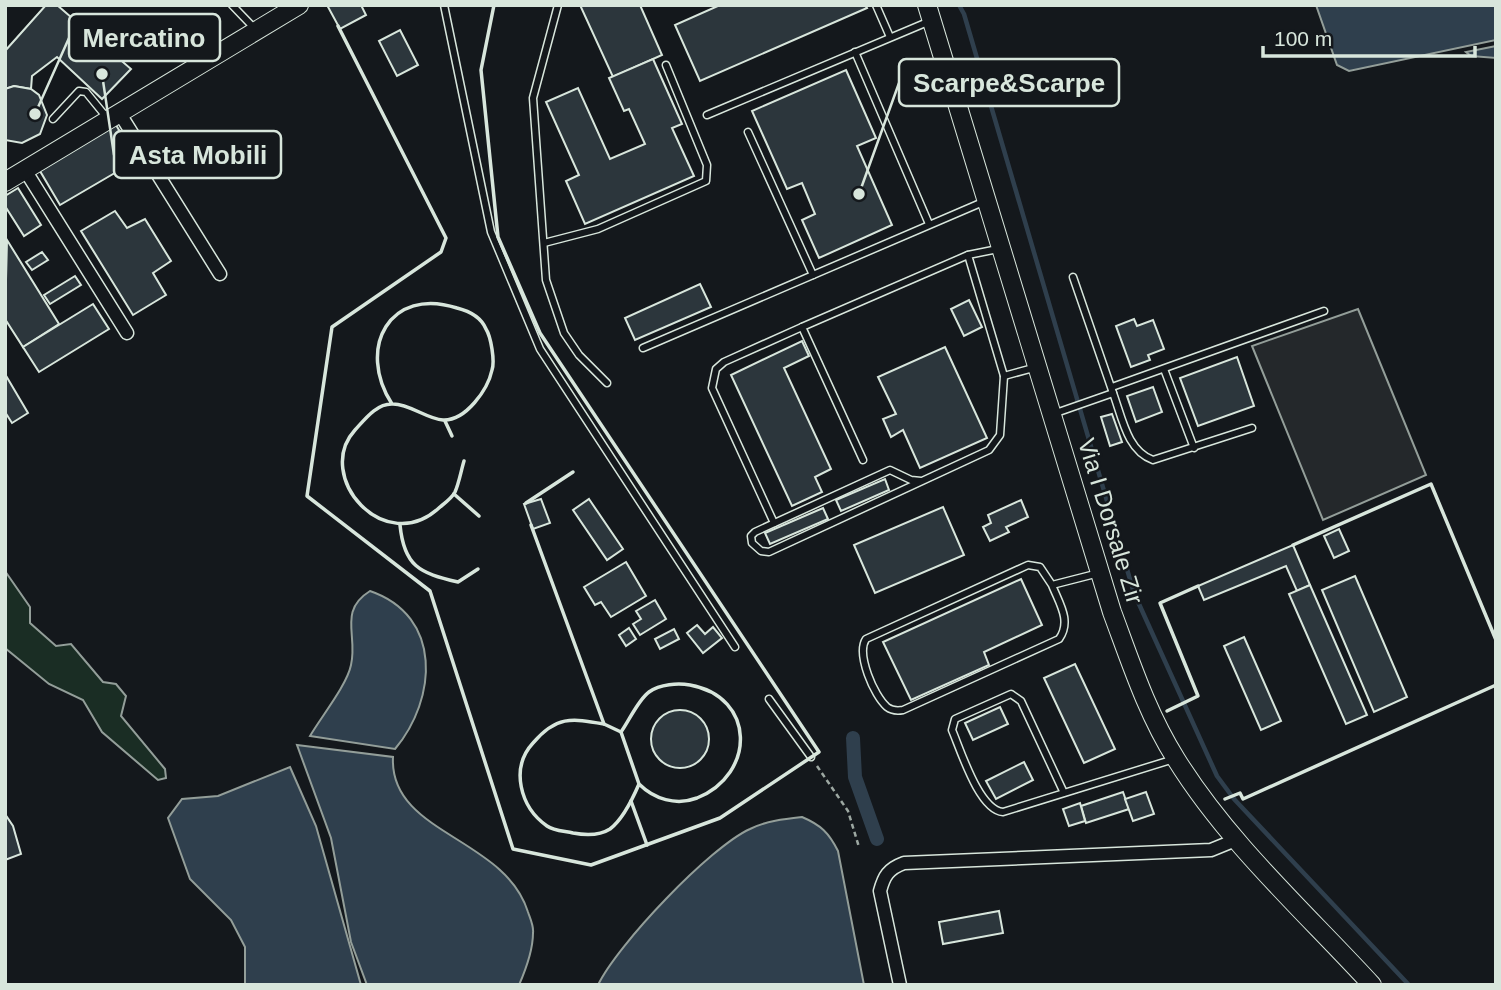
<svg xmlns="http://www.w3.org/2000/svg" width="1501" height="990" viewBox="0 0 1501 990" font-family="Arial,sans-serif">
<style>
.green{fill:#1a2d24;stroke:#939e99;stroke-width:2}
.parking{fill:#24282b;stroke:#939e99;stroke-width:2}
.water{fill:#2f3f4d;stroke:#939e99;stroke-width:2}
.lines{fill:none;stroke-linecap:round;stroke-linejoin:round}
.stream{stroke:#2f3f4d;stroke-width:4.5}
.canal{stroke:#2f3f4d;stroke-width:14}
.building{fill:#2c363c;stroke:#d8e6dc;stroke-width:2}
.service-casing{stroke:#d8e6dc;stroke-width:9}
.minor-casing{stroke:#d8e6dc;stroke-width:15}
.secondary-casing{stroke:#d8e6dc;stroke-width:20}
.path{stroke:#9da8a2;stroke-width:2.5;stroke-dasharray:5 3.5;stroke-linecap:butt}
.service{stroke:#14181c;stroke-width:6}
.minor{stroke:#14181c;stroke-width:12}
.secondary{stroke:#14181c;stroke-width:18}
.wall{stroke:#d8e6dc;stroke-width:3.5}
.labels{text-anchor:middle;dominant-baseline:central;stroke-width:5;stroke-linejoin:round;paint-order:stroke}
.street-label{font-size:24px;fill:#d8e6dc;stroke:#14181c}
.leader{fill:none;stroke:#d8e6dc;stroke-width:2.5}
.callout-dot{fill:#d8e6dc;stroke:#14181c;stroke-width:2.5}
.callout{fill:#14181c;stroke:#d8e6dc;stroke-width:2.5}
.callout-label{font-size:26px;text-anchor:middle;font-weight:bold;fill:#d8e6dc}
</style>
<rect width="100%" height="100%" fill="#14181c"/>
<polygon class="green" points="5,571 30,607 30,623 56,646 71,644 103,682 116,684 126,696 121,716 165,769 166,778 158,780 102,732 83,700 49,684 5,648"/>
<polygon class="parking" points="1358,309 1426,475 1323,520 1252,346"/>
<g class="water">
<polygon points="1316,5 1496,5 1496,40 1349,71 1337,65"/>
<polygon points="1496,46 1496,58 1471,56 1466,52"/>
<path d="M370,591C443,616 437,699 395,749L310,736C321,717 347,685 351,665C358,635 338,611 370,591Z"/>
<path d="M297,745L393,757C389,834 505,837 528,912C530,918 534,926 533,933C533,950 526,969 519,985H367L351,942L331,838Z"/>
<polygon points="290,767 316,826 361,985 245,985 245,947 231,920 190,879 168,818 182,799 218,796"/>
<path d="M802,817C821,825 829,833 838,851L864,985H598C617,945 710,847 750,829C766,821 784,819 802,817Z"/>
</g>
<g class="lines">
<polyline class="stream" points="959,5 964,14 1134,593 1217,776 1234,799 1409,985"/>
<polyline class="canal" points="853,738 855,777 877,839"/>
</g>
<g class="building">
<polygon points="46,5 57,5 131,69 102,99 57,57 32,76 31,89 14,86 5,89 5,51"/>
<polygon points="327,5 361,5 366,15 340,29"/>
<polygon points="580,5 640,5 662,55 613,77"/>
<polygon points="720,5 865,5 867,8 700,81 675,25"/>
<polygon points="400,30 418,65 397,76 379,41"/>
<polygon points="653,59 682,124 672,128 694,176 585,224 566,181 579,175 546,102 578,88 610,159 645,144 629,109 624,111 609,78"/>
<polygon points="846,70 876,138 857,146 892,225 819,258 802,220 815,214 802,183 787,189 752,111"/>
<polygon points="14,86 31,89 39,95 47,115 40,134 22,143 5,140 5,89"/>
<polygon points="116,125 137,160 60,205 40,171"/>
<polygon points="18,188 41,225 24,236 5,206 5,196"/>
<polygon points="115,211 127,228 145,219 171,261 153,273 166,295 133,315 81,231"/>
<polygon points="7,240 59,324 23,347 5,319"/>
<polygon points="42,252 48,260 32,270 26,262"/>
<polygon points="75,276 81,285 50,304 44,295"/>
<polygon points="700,284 711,307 635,340 625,318"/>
<polygon points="969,300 982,327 964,336 951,309"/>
<polygon points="93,304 109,329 39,372 23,347"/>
<polygon points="1134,319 1137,326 1153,320 1164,349 1148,355 1150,360 1131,367 1116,326"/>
<polygon points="802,341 809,356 784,368 831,469 815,477 822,492 792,506 731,375"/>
<polygon points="945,347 987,438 920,468 903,430 891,437 883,419 896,414 878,377"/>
<polygon points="1237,357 1254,406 1198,426 1180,378"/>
<polygon points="5,374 28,413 12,423 5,412"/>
<polygon points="1153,387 1162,412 1136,422 1127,396"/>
<polygon points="1112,414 1122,442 1110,446 1101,417"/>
<polygon points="885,479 889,490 841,511 836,500"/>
<polygon points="541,499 550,523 533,529 524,504"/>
<polygon points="589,499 623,549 607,560 573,510"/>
<polygon points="1021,500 1028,517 1006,527 1009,532 990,541 983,527 991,523 988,515"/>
<polygon points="943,507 964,555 875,593 854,545"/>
<polygon points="823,508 828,519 770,544 765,533"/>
<polygon points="1339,529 1349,551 1334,558 1324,536"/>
<polygon points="1293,545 1310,585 1297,591 1286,566 1204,600 1198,586"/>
<polygon points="626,562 646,596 611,617 601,602 595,605 584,587"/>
<polygon points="1355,576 1407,697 1374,712 1322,590"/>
<polygon points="1021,579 1042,625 984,652 989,665 911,700 883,642"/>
<polygon points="1310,585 1367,715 1346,724 1289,594"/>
<polygon points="655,600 666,619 640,635 633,624 641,619 636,611"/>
<polygon points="697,625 705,634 713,627 722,638 703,653 687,633"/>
<polygon points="629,628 636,639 626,646 619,635"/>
<polygon points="674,629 679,639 660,649 655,639"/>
<polygon points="1244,637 1281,721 1261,730 1224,646"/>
<polygon points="1075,664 1115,749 1084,763 1044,678"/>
<polygon points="1000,707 1008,724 973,740 965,723"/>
<circle cx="680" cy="739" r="29"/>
<polygon points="1024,762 1033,780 996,799 986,781"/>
<polygon points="1123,792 1129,809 1086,823 1081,806"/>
<polygon points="1146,792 1154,814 1133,821 1125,799"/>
<polygon points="1080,803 1085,821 1069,826 1063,809"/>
<polygon points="5,814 13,826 21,854 5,860"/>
<polygon points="999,911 1003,933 943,944 939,922"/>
</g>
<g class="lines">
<defs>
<g id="service">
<polyline points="232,5 255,29"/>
<polyline points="444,5 491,232 540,349 735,647"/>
<polyline points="558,5 533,98 546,280 564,333 579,355 607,383"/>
<polyline points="876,5 890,37"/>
<polyline points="855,52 929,224"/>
<polyline points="707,115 930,21"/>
<polyline points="53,119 79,91 86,92 108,119"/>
<polyline points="748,132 813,275"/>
<polyline points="544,243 598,229 706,181 707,165 666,65"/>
<polyline points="998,249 968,255 1004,376 1037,367"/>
<polyline points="643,348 983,202"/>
<polyline points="1164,369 1194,448"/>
<polyline points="1112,387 1324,311"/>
<path d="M1113,393C1122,417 1127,451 1153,460L1252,428"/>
<polyline points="1053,414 1113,393 1073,277"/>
<polyline points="863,460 802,327 968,255"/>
<polyline points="921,481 911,480 890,470 755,532 751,536 752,543 761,551 769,552 989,450 1000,435 1004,376"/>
<polyline points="774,523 712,388 716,369 724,362 802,327"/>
<path d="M1052,585C1059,603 1072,621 1059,639L903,710C897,711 892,711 887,707C874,696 856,654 866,639L1028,565L1040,567L1052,585L1099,573"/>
<polyline points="769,699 811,757"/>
<path d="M1064,793L1021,701L1011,694L955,719L952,730C961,751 979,810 1003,812L1174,759"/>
</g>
<g id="minor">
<polyline points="120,114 220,274"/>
<polyline points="25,170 127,333"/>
<path d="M900,985L880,891C884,876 888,869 904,863L1211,850L1238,839"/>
</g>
<g id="secondary">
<path d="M927,5L1112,612C1131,663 1147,713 1176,759C1228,843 1306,913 1372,985"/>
<polyline points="5,182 299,5"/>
</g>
</defs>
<use href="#service" class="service-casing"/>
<use href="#minor" class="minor-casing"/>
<use href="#secondary" class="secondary-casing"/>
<polyline class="path" points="817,766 848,811 859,847"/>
<use href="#service" class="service"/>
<use href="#minor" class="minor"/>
<use href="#secondary" class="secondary"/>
<g class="wall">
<polyline points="338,26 446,238 441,252 332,327 307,496 430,591 513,849 591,865 720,818 819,752 540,333 498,237 481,70 494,5"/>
<path d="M392,404C356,348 390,286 457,308C469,311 481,317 486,329C491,337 495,361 492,370C488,389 466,421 443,420C427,419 410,404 393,404C377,403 365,419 355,430C313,476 385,559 440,507C445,503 452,498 455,492C459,483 461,471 464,461"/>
<polyline points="445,421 452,436"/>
<polyline points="454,494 479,516"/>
<polyline points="526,503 573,472"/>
<path d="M400,525C404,566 419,573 458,582L478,569"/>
<polyline points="531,525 604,724 621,732"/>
<polyline points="1293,545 1431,484 1496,640"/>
<polyline points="1167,711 1198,696 1160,603 1198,586"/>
<path d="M604,724C571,718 556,716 533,743C510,768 520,807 547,826C554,831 565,831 573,833C584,835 599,836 610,829C622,820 633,798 639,784L621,732C629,721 638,700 649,692C660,684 678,683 690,685C756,697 756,774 697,798C676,806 654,799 639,784"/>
<polyline points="1225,799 1240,793 1243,799 1496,685"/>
<polyline points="631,801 647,845"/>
</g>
</g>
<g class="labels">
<g class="street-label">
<text transform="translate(1111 521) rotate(73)">Via I Dorsale Zir</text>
</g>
</g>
<path class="leader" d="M35 114L69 38M859 194L899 83M102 74L114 155"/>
<g class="callout-dot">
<circle cx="35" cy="114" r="7"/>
<circle cx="859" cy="194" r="7"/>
<circle cx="102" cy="74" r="7"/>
</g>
<g class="callout">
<rect x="69" y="14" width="151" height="47" rx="7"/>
<rect x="899" y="59" width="220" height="47" rx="7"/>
<rect x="114" y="131" width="167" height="47" rx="7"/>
</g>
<g class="callout-label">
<text x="144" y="47">Mercatino</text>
<text x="1009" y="92">Scarpe&amp;Scarpe</text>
<text x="198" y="164">Asta Mobili</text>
</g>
<rect width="1501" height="990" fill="none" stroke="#d8e6dc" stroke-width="14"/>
<path d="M1263 46v10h212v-10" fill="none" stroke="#d8e6dc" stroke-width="3.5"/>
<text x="1274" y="46" font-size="21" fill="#d8e6dc" stroke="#14181c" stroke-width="5" paint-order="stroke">100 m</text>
</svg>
